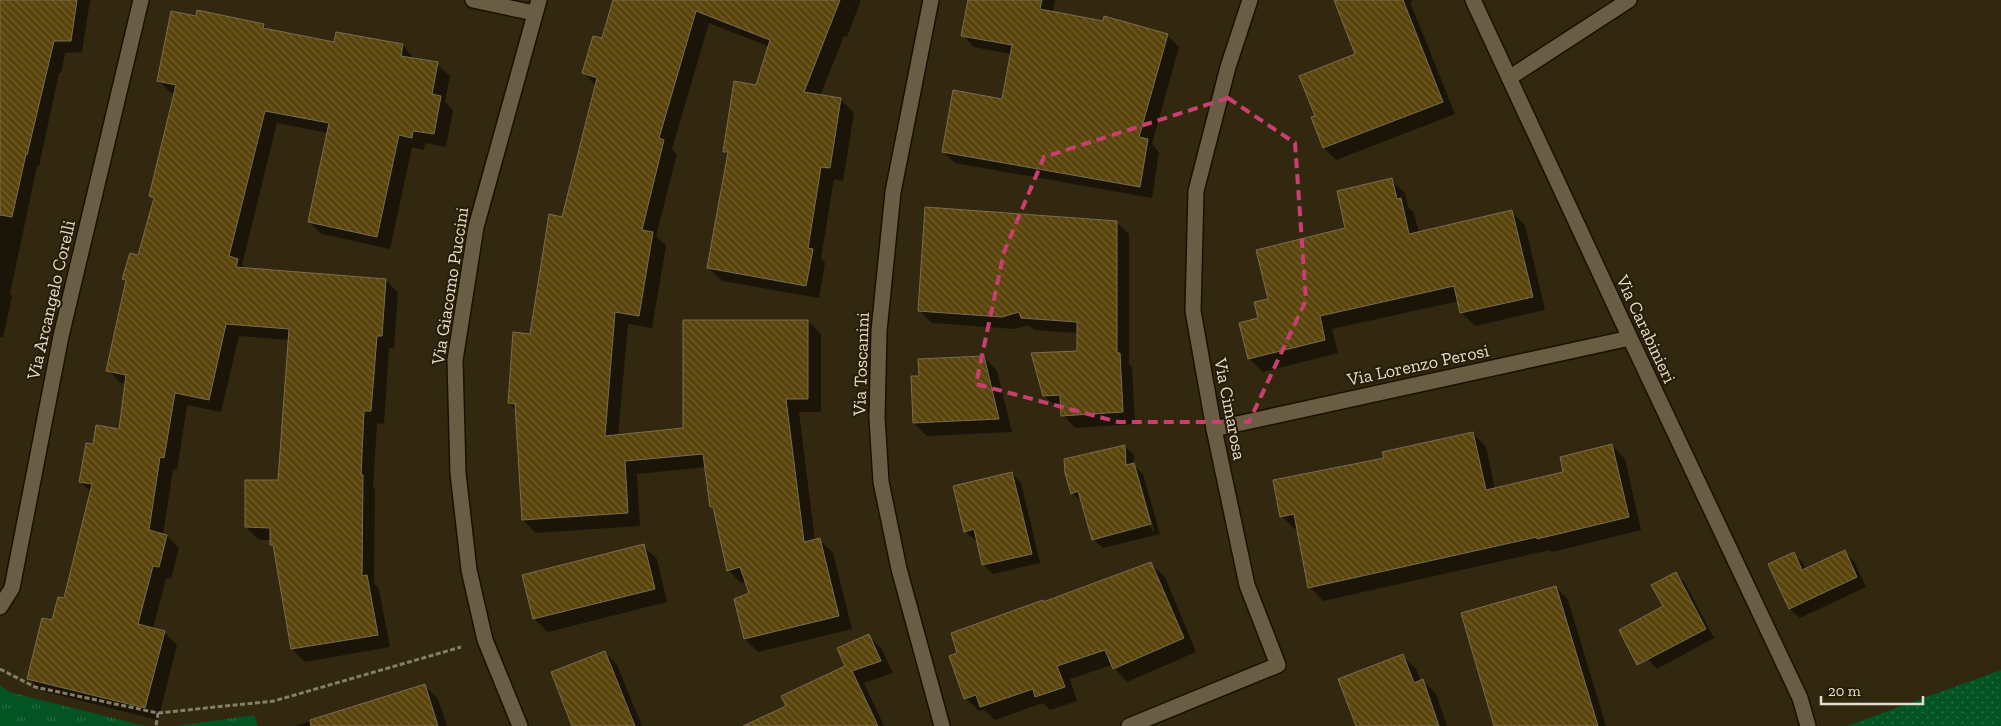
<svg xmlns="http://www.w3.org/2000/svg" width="2001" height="726" viewBox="0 0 2001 726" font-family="'Zilla Slab',serif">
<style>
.grass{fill:url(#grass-dots)}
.park{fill:url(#park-tufts)}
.shadow{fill:#0007;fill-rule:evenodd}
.building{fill:url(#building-back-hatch);stroke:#786d53}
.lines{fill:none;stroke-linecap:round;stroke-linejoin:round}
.minor-casing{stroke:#1a1000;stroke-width:18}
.path{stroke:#857d6a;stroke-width:3;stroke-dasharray:5 2.5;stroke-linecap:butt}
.minor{stroke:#695e44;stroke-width:15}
.marked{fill:none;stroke:#c93f72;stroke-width:4;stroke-dasharray:10 6;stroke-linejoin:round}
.labels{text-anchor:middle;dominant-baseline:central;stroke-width:4.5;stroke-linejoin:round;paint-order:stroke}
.street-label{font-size:18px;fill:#e4ddcf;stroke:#281e06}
</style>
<defs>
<pattern id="grass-dots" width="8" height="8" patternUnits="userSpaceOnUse" patternTransform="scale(1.25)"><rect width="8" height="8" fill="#025423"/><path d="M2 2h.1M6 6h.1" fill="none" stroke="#276c42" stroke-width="1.8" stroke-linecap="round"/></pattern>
<pattern id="park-tufts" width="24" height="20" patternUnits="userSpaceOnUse" patternTransform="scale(1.25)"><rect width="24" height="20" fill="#025423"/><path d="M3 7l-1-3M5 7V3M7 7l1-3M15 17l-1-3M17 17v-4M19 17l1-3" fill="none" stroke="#276c42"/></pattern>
<pattern id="building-back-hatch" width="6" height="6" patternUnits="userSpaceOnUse" patternTransform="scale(1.25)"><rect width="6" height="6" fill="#59440b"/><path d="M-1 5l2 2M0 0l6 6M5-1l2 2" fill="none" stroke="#715f2e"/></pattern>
</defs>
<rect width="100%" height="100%" fill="#322810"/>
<polygon class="grass" points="2001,670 2001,726 1847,726"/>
<g class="park">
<polygon points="0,685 9,692 145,726 0,726"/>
<polygon points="254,715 258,726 176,726"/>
</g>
<g class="shadow">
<polygon points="0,0 90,0 82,52 65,53 61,73 59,73 39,166 37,166 10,294 12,296 3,338 0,337"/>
<polygon points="615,0 861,0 847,37 844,36 820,96 841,100 854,113 843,181 834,179 821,258 825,263 819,298 722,281 709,268 729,156 724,151 757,86 770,47 709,23 672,149 677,154 656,236 666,246 652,328 628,324 618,436 684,429 808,321 821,334 821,412 799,412 815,541 820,540 833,553 852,629 758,652 745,639 750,594 746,582 741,583 728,570 715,511 711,507 706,467 637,474 640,526 536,533 523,520 516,410 509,403 531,335 563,218 596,86 584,73 603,40"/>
<polygon points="969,0 1055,0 1053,12 1167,35 1179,47 1152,144 1159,152 1152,198 955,163 943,152 1003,100 1011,54 974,47 963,35"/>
<polygon points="1335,0 1413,0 1410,2 1455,114 1336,160 1324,148 1313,118 1316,116 1357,55"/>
<polygon points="197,17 264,25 269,31 335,44 403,45 415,60 437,64 450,76 445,102 453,110 446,147 425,143 424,150 412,147 390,249 322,234 309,222 328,133 277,123 242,265 246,269 386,280 398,293 394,348 389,348 384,424 377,423 373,487 375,489 374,583 379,589 390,647 305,662 292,649 275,549 271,545 271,540 259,540 246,527 279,481 290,340 239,336 221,412 187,405 177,470 173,469 163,535 167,536 179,548 171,579 166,578 153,629 164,632 177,645 158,720 42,691 29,679 53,622 64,600 92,493 81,482 94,445 120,430 126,384 121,383 108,370 127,282 124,279 139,256 155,201 150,196 175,94 171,93 158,80"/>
<polygon points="1391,180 1405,193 1408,207 1414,213 1419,233 1512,212 1525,225 1545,310 1475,326 1462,313 1459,301 1332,329 1338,353 1263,372 1249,358 1259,319 1270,300 1347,229"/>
<polygon points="1116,222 1129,234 1129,364 1132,367 1135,424 1075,428 1063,415 1062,408 1057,408 1044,396 1078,352 1078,333 1034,330 1029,325 1015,329 932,323 919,310"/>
<polygon points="984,357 997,371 1012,432 927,436 914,423 921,377"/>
<polygon points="1473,433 1486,447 1495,489 1565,472 1612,445 1625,459 1641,530 1552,552 1550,550 1323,601 1310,587 1298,529 1295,529 1281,516 1385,459"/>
<path d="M1125,446L1134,455V466L1143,474L1160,534L1103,548L1093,539L1083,502L1072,493ZM1135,474H1138L1154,530L1152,531Z"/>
<polygon points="1012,473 1021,483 1040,563 993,574 984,565 978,539 975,540 965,531"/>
<polygon points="643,546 657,559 667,602 548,632 534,619"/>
<polygon points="1845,552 1854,561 1866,587 1800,618 1790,609 1770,565 1794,554 1803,563 1806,570"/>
<polygon points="1151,564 1165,577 1196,652 1127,682 1112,665 1070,679 1077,701 1050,710 1043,703 995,720 984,710 979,711 965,698 959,654 1044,603"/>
<polygon points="1676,574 1685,583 1714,638 1657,669 1648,659"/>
<polygon points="1556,587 1568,600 1606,726 1496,726"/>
<polygon points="869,636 881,648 893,673 864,683 884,726 755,726 847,667"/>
<polygon points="605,652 617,665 642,726 574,726"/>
<polygon points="1403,656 1416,669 1421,682 1423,681 1436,694 1447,726 1358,726"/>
<polygon points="424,685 438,699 447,726 295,726"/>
</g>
<g class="building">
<polygon points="0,0 77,0 71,41 54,41 27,155 26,154 12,217 0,215"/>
<polygon points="613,0 840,0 804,92 841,98 830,168 821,167 808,248 813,249 806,286 707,268 728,152 723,152 734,81 756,85 770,40 696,11 659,138 664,140 642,230 653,232 639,316 615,312 605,436 683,428 683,320 808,320 808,399 786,399 804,542 820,538 839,616 744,639 734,599 749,593 740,567 727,571 713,507 710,507 703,454 625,461 628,513 522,520 515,404 508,403 513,332 530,334 549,214 562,217 597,78 582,73 593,36 602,38"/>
<polygon points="968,0 1042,0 1040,9 1103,21 1104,16 1168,34 1139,137 1148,139 1140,187 942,152 953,90 1002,99 1012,45 961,36"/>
<polygon points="1334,0 1403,0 1443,102 1323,148 1311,117 1315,116 1299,76 1355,54"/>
<polygon points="197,10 264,24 263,28 334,42 336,32 403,44 401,56 438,62 432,94 441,96 434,134 413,131 412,138 399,135 377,237 308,222 329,123 265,111 229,256 238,259 236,267 386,279 382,336 377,336 371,411 364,411 361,475 363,475 362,576 367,575 378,635 291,649 273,545 270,545 270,528 245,527 245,480 278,480 289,329 226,324 209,400 175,393 164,458 160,457 149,530 167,535 159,567 153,566 138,624 165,631 145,708 27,679 42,618 52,620 58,597 64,598 92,484 79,482 86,443 93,444 96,425 119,429 126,375 106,371 126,280 122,279 130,253 138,255 154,198 149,196 176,85 157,81 171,11 196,16"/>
<polygon points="1392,178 1397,199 1401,198 1409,234 1512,210 1533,297 1460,313 1454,286 1320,316 1325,340 1248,359 1239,323 1258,318 1254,302 1268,299 1256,250 1345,228 1337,191"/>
<polygon points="925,207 1117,221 1117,353 1120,353 1123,412 1061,416 1060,395 1043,396 1031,353 1077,351 1077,322 1021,318 1019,312 1002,317 918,311"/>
<polygon points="984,356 999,419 913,423 911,376 919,376 918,359"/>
<polygon points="1473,432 1486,490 1563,472 1560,457 1612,444 1629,517 1537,539 1537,537 1308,588 1294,514 1280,517 1273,480 1384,458 1382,452"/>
<polygon points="1125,445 1126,465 1134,463 1151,524 1092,540 1078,491 1071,494 1065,473 1064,459"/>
<polygon points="1012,472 1032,554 982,565 974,529 964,532 953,486"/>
<polygon points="644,544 655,589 533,619 522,575"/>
<polygon points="1845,550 1857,577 1789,609 1768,564 1794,552 1802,570"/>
<polygon points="1151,562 1184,638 1113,669 1105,650 1057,666 1065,687 1035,697 1033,689 980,707 976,695 964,699 949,656 957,653 951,633 1043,600 1043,602"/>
<polygon points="1676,572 1706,629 1637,665 1619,630 1663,606 1651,585"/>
<polygon points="1556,586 1598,726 1494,726 1461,613"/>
<polygon points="869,634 881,661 852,671 878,726 743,726 786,706 781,696 845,666 837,648"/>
<polygon points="605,651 635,726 572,726 551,672"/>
<polygon points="1403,654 1414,683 1423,679 1439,726 1356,726 1338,679"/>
<polygon points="425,684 438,726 311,726 310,720"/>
</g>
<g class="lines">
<defs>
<g id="minor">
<polyline points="473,0 534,13"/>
<polyline points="931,0 893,192 879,331 877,418 881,482 899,569 942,726"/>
<polyline points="1473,0 1630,338 1800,698 1808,726"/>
<polyline points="1509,78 1629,0"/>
<polyline points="1214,429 1630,338"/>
<polyline points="0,607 12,588 61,336 141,0"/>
<polyline points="520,726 485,640 469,570 458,473 455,360 476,227 539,0"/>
<polyline points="1129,726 1278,665 1247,585 1214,429 1193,311 1196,191 1228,67 1250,0"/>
</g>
</defs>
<use href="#minor" class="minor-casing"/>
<g class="path">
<polyline points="0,669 35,687 158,713 156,726"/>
<polyline points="158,713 274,701 461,647"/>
</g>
<use href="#minor" class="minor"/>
</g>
<path class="marked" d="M1228,98L1295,143L1306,300L1249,422H1118L976,384L1004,252L1044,157Z"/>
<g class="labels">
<g class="street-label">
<text transform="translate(450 286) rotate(-81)">Via Giacomo Puccini</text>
<text transform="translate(51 300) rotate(-77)">Via Arcangelo Corelli</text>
<text transform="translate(1646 329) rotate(65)">Via Carabinieri</text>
<text transform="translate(861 364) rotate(-88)">Via Toscanini</text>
<text transform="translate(1418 365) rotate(-12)">Via Lorenzo Perosi</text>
<text transform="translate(1230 409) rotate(79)">Via Cimarosa</text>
</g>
</g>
<path d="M1821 696v8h102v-8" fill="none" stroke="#e4ddcf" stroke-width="2.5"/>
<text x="1828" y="696" font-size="15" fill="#e4ddcf" stroke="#281e06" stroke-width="4" paint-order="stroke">20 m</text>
</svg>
